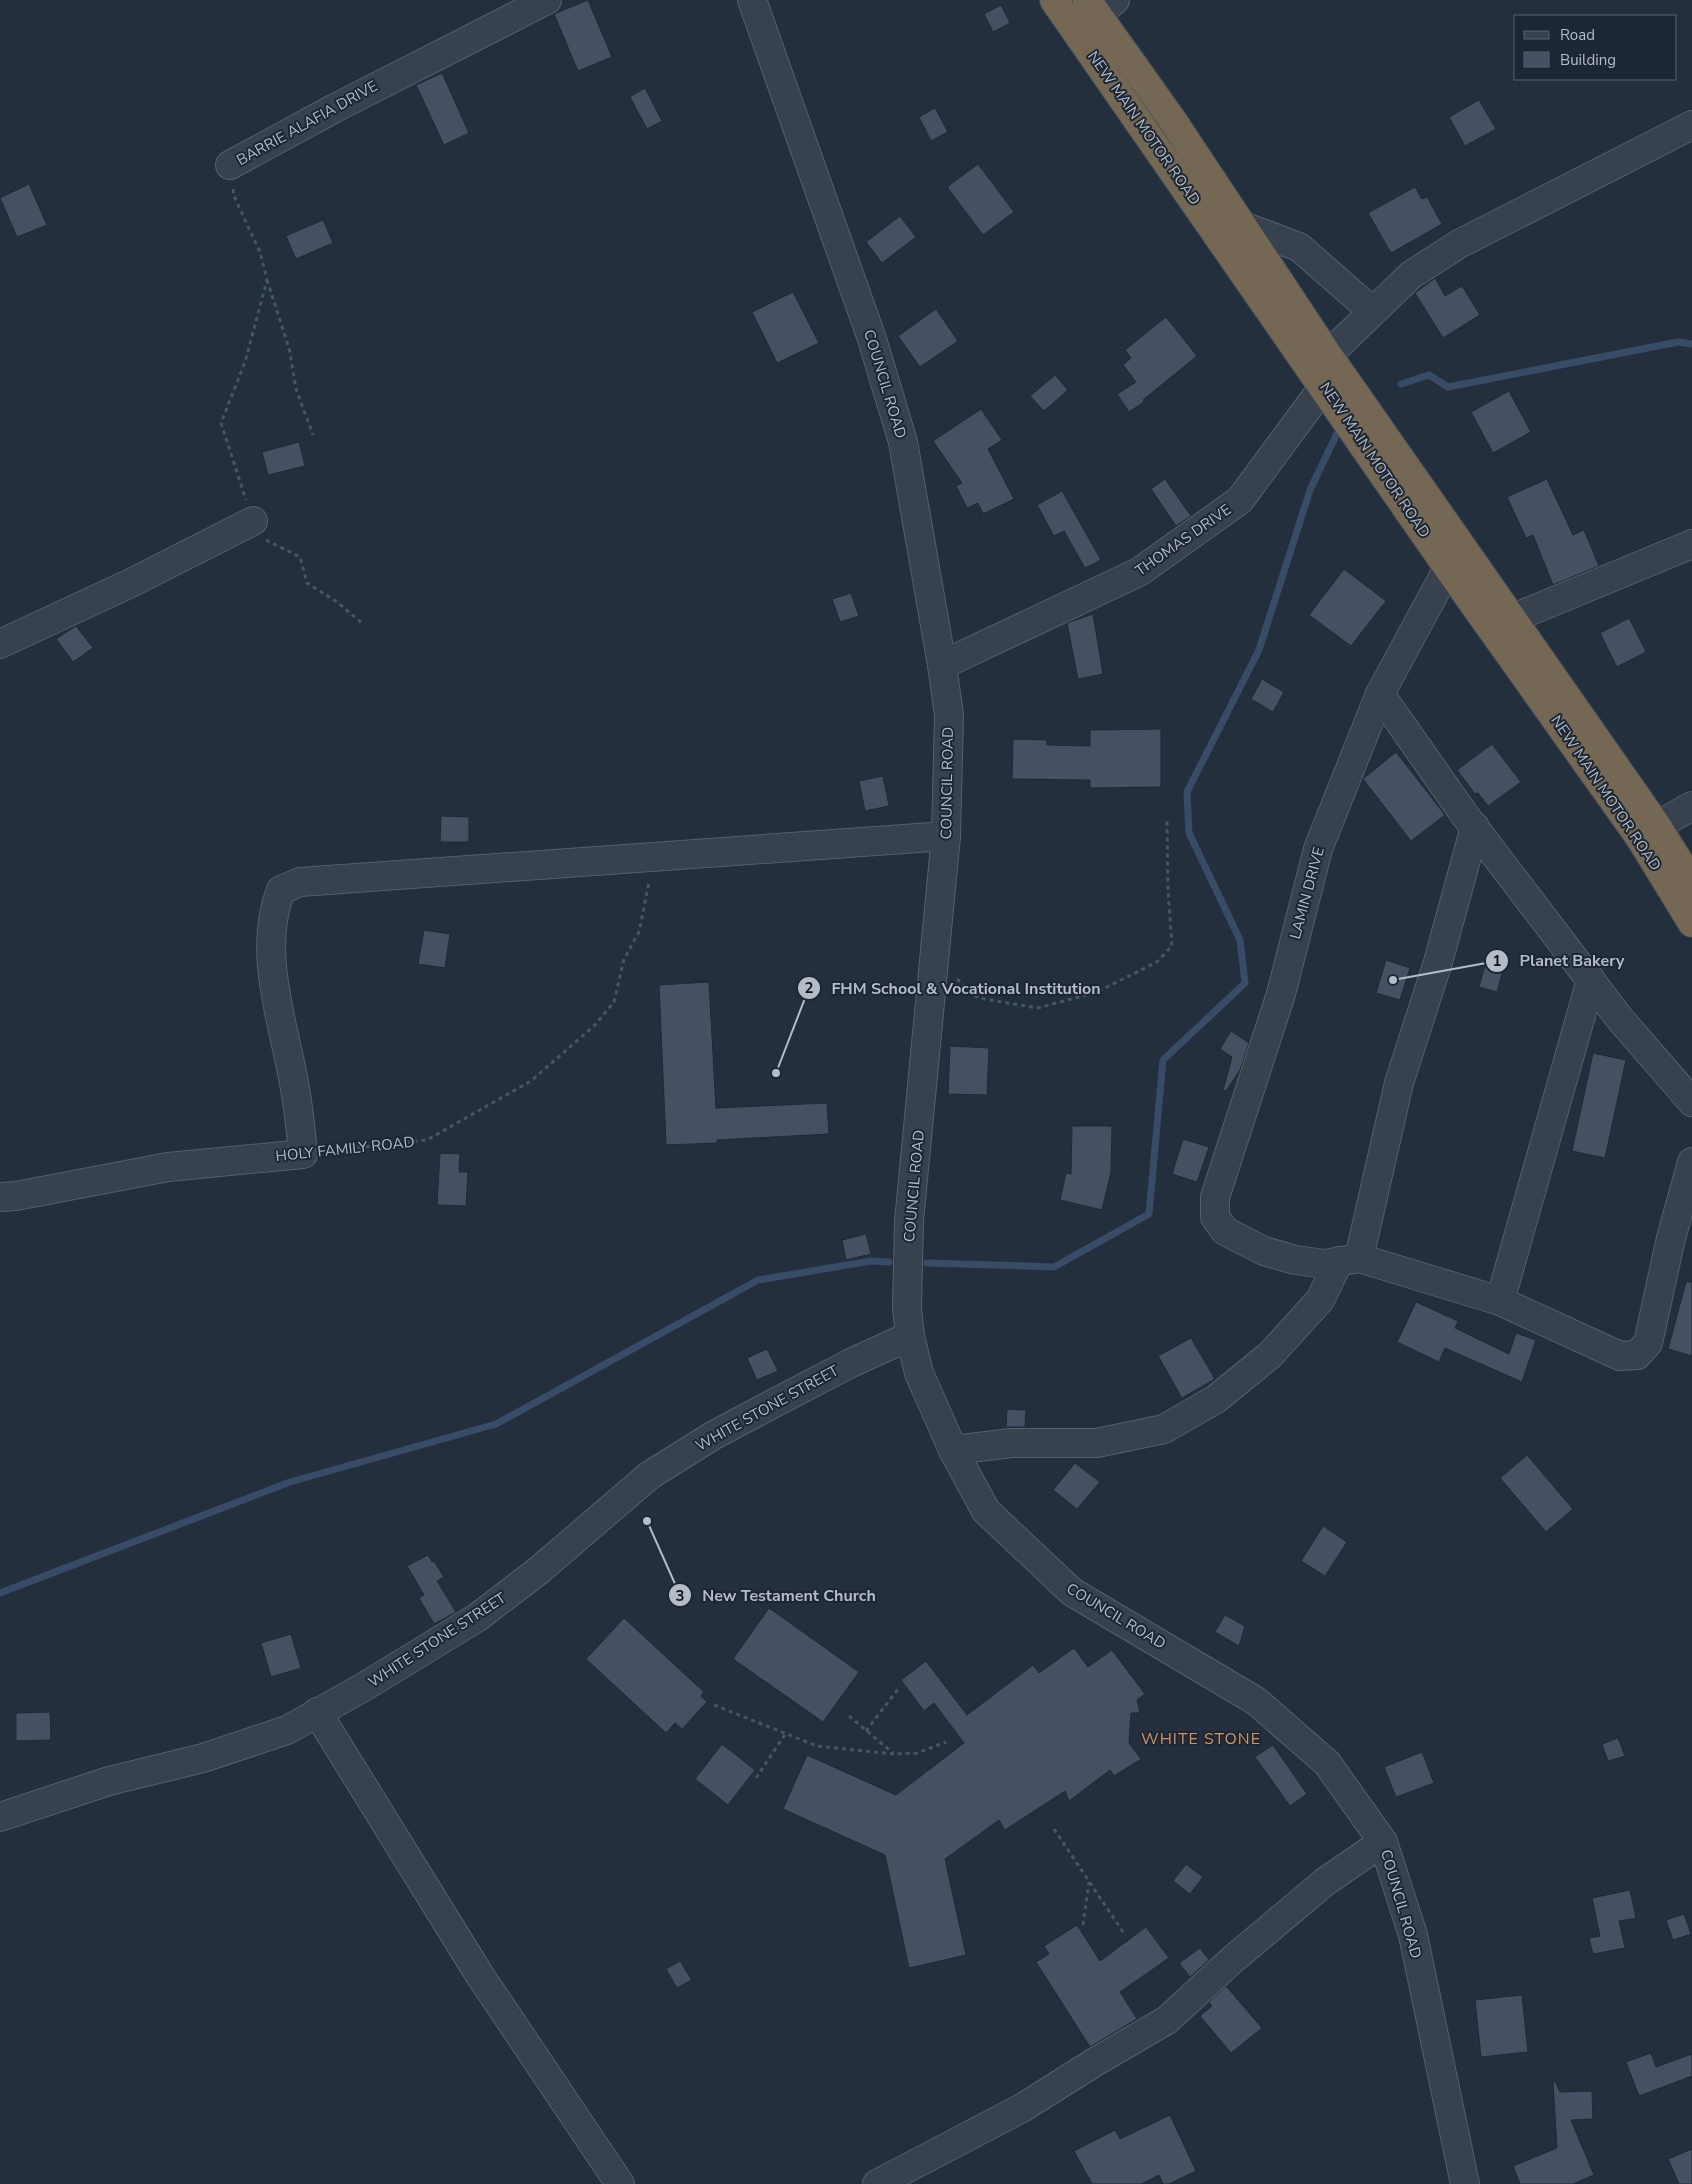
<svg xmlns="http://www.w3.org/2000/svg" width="1692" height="2184" viewBox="0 0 1692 2184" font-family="'Nunito Sans',sans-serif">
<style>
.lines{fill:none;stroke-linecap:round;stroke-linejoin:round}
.stream{stroke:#394c67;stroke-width:7}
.building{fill:#455162;stroke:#1f2835}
.minor-casing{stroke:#565f6c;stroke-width:30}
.highway-casing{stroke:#434c59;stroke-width:30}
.path{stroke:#44595c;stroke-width:3;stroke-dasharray:4 4;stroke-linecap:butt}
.minor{stroke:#38414e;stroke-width:28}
.highway{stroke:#746855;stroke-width:28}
.labels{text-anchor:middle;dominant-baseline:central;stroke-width:4;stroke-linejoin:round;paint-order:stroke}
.street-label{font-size:15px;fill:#b4bcc9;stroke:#1d2633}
.neighbourhood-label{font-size:16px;letter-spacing:1px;fill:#d59563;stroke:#1d2633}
.leader{fill:none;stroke:#b4bcc9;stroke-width:2}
.callout-dot{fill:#b4bcc9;stroke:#1d2633;stroke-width:2}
.mark-label{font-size:15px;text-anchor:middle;font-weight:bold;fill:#111}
.callout-label{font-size:16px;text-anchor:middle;font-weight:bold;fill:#b4bcc9;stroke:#1d2633;stroke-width:4;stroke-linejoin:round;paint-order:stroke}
</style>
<rect width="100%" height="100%" fill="#242f3e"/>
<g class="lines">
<g class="stream">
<polyline points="1401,384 1429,375 1448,387 1678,342 1692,344"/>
<polyline points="927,1263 1054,1267 1149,1214 1163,1060 1245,983 1240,940 1189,833 1187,792 1259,650 1310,490 1340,427"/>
<polyline points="0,1593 290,1482 496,1424 758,1280 871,1261 889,1262"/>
</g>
</g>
<g class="building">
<polygon points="588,0 612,57 578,71 554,14"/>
<polygon points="1001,5 1010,23 993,32 984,14"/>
<polygon points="442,73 469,133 444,145 416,85"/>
<polygon points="645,88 662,121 647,129 630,97"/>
<polygon points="1479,100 1496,129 1465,146 1449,117"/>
<polygon points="935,108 948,132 931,141 919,117"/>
<polygon points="978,164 1014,212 983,235 947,187"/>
<polygon points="29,184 47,225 17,237 0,198"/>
<polygon points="1415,187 1422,199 1427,197 1442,224 1391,253 1368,213"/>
<polygon points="900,216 916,237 882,263 866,242"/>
<polygon points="323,220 333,243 296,259 286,236"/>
<polygon points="1435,278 1445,296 1462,286 1480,315 1443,338 1415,293"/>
<polygon points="793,292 819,343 777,363 752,312"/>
<polygon points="936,309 958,341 920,367 898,336"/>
<polygon points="1166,317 1197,356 1143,400 1144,402 1129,412 1117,394 1136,382 1123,365 1131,358 1125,350"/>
<polygon points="1055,375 1068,390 1044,411 1030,396"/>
<polygon points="1509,391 1531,432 1493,453 1471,412"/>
<polygon points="981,409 1002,440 988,449 1014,499 983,514 978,503 967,508 956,486 962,483 933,441"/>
<polygon points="299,442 305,466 268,475 262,452"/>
<polygon points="1165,479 1191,516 1176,526 1151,489"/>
<polygon points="1547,479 1573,535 1584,530 1599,566 1553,585 1533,535 1526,538 1507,497"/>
<polygon points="1062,491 1101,560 1085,568 1064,531 1054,536 1037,505"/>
<polygon points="1344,569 1386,601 1351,646 1309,615"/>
<polygon points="851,593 859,616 840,622 832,599"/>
<polygon points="1093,614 1103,674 1078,679 1067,623"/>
<polygon points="1629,618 1646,652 1617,667 1600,633"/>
<polygon points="76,626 93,648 73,662 56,639"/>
<polygon points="1262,679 1284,692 1273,712 1251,699"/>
<polygon points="1161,729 1161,787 1090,788 1090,780 1012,779 1013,739 1047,740 1047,745 1090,746 1090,730"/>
<polygon points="1492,744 1521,782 1488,806 1478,793 1475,794 1457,770"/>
<polygon points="1396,752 1445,815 1411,841 1363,779"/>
<polygon points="883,776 889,806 865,811 859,781"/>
<polygon points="441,816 469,817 469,842 440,842"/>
<polygon points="424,930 450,934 445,968 418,964"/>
<polygon points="1386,960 1410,968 1400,1000 1376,993"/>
<polygon points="1485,965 1503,970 1497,992 1479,987"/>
<polygon points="709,982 716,1108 827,1103 829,1134 717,1140 717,1143 666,1145 659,985"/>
<polygon points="1231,1031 1249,1043 1240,1070 1226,1091 1223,1090 1232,1057 1220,1049"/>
<polygon points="950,1046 989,1048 987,1095 948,1094"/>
<polygon points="1593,1053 1626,1060 1605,1158 1572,1151"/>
<polygon points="1072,1126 1112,1126 1111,1172 1102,1210 1060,1200 1066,1173 1071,1174"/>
<polygon points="1183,1139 1209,1147 1197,1182 1172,1174"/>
<polygon points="440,1153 460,1154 459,1172 468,1172 466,1206 437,1205"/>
<polygon points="866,1234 871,1254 846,1260 842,1240"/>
<polygon points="1686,1282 1692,1282 1692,1356 1668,1349"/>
<polygon points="1416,1302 1458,1321 1455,1328 1509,1354 1516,1333 1536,1340 1522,1382 1445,1348 1439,1362 1397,1342"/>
<polygon points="1191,1338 1215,1379 1182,1398 1158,1356"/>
<polygon points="767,1349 778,1371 757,1380 747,1358"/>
<polygon points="1007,1409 1026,1410 1025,1427 1006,1427"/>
<polygon points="1527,1455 1573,1509 1546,1532 1500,1478"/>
<polygon points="1075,1463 1100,1482 1077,1509 1053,1490"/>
<polygon points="1323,1526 1347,1542 1325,1576 1301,1561"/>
<polygon points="428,1555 432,1562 434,1561 444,1577 437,1581 456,1612 434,1624 419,1598 424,1595 407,1566"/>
<polygon points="769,1608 859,1672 823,1722 733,1659"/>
<polygon points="1225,1615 1245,1626 1239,1646 1215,1632"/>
<polygon points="624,1618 704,1692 701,1696 707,1702 682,1729 675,1723 666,1733 586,1659"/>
<polygon points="291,1634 301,1668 271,1677 261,1643"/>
<polygon points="1074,1648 1088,1667 1112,1650 1145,1694 1137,1700 1140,1713 1131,1713 1129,1743 1141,1759 1114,1776 1110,1770 1069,1801 1065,1791 1005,1830 999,1820 945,1859 966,1955 909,1968 885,1855 783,1809 807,1755 896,1795 964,1743 934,1703 924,1711 901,1680 926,1661 967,1715 1033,1665 1039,1673"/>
<polygon points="50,1712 51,1740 16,1741 16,1713"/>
<polygon points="1618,1738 1625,1756 1608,1761 1602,1744"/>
<polygon points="722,1744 755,1770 728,1805 695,1779"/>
<polygon points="1273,1745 1307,1794 1290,1806 1255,1757"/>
<polygon points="1422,1752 1434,1783 1396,1797 1384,1767"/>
<polygon points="1186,1864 1203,1877 1190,1894 1173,1881"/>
<polygon points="1630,1890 1636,1918 1619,1921 1625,1948 1593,1954 1589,1938 1600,1936 1592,1898"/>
<polygon points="1684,1914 1691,1934 1673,1940 1666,1920"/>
<polygon points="1077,1925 1100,1961 1146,1927 1169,1958 1120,1992 1137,2019 1090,2047 1036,1962 1049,1954 1044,1946"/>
<polygon points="1200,1948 1209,1960 1190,1977 1179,1963"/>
<polygon points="680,1961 692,1980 677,1988 666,1969"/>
<polygon points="1226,1986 1262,2028 1231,2053 1200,2016 1212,2006 1209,2002"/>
<polygon points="1522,1995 1528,2052 1481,2057 1475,2000"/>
<polygon points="1651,2053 1656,2067 1692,2054 1692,2076 1639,2096 1626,2062"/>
<polygon points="1555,2081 1560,2092 1592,2091 1593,2119 1571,2120 1594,2175 1573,2184 1520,2184 1513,2166 1557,2148 1553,2082"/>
<polygon points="1170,2115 1196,2171 1169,2184 1163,2184 1159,2175 1141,2184 1092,2184 1074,2151 1115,2130 1120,2139"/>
<polygon points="1692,2149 1692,2184 1679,2184 1668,2159"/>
</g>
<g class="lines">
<defs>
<g id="minor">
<polyline points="752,0 872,339 903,442 942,665 949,715 946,836 909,1221 907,1308 910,1336 919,1373 953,1450 986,1511 1072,1592 1256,1701 1327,1763 1383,1842 1413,1935 1465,2184"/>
<polyline points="1098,15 1115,0"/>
<polyline points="230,165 335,108 547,0"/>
<polyline points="1243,226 1299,247 1372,311"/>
<polyline points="1328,355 1411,275 1459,244 1692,125"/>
<polyline points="1448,568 1380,694 1318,849 1281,994 1215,1197 1215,1217 1225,1231 1264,1251 1295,1260 1325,1264 1359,1258 1500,1301 1620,1356 1637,1355 1648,1343 1671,1238 1692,1162"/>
<polyline points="1511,619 1692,544"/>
<polyline points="0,644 133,582 253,521"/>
<polyline points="942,665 1139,572 1240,500 1324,386"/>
<polyline points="1380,694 1464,814 1620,1019 1692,1102"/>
<polyline points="1657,826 1692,806"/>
<path d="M0,1197L16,1196L168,1167L303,1154C301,1132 299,1110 295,1089C285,1026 256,953 281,890L300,882L946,836"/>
<polyline points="1359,1258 1399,1083 1438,962 1475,827"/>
<polyline points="1500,1301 1591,980"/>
<polyline points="953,1450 1012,1443 1097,1443 1164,1429 1216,1399 1270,1355 1320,1300 1339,1261"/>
<polyline points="317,1712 479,1974 620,2184"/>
<polyline points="0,1817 109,1781 203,1758 287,1730 362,1688 478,1617 538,1571 650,1475 714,1435 782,1399 851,1363 910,1336"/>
<polyline points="877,2184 1022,2108 1095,2062 1167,2020 1232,1960 1326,1881 1383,1842"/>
</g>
<g id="highway">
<polyline points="1054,0 1448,568 1640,838 1692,923"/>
<polyline points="1087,0 1173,121 1328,355 1657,826 1692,883"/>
</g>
</defs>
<use href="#minor" class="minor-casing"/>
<use href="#highway" class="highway-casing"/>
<g class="path">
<polyline points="233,189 234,196 260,252 267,280 245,362 221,423 246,500"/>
<polyline points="267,280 289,348 296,389 313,435"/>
<polyline points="266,540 300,557 307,583 337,602 363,624"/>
<polyline points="957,979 978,998 1038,1008 1097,992 1157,962 1172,946 1168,890 1167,821"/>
<polyline points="326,1151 427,1140 531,1081 595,1025 614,1002 624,959 639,932 649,882"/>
<polyline points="714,1705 817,1746 893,1754 917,1753 946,1742"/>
<polyline points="849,1716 893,1753"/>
<polyline points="866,1731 898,1689"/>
<polyline points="756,1778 786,1733"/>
<polyline points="1054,1829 1125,1935"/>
<polyline points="1083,1925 1089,1882"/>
</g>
<use href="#minor" class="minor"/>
<use href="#highway" class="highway"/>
</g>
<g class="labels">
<g class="street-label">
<text transform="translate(307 123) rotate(-29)">BARRIE ALAFIA DRIVE</text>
<text transform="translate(1144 128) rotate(55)">NEW MAIN MOTOR ROAD</text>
<text transform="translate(885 384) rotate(73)">COUNCIL ROAD</text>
<text transform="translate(1375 460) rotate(56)">NEW MAIN MOTOR ROAD</text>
<text transform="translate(1183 540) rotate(-35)">THOMAS DRIVE</text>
<text transform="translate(947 783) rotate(-89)">COUNCIL ROAD</text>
<text transform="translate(1606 793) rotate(56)">NEW MAIN MOTOR ROAD</text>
<text transform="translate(1307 893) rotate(-75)">LAMIN DRIVE</text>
<text transform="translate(345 1149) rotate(-6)">HOLY FAMILY ROAD</text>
<text transform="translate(914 1186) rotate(-85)">COUNCIL ROAD</text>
<text transform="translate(767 1408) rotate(-29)">WHITE STONE STREET</text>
<text transform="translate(1116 1616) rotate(31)">COUNCIL ROAD</text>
<text transform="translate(437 1640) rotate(-33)">WHITE STONE STREET</text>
<text transform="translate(1401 1904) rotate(74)">COUNCIL ROAD</text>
</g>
<g class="neighbourhood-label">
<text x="1201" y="1739">WHITE STONE</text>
</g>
</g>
<path class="leader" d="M1393 980L1497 961M776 1073L809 988M647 1521L680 1595"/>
<g class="callout-dot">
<circle cx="1393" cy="980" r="5"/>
<circle cx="776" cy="1073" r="5"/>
<circle cx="647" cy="1521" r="5"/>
<circle cx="1497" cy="961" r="12"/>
<circle cx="809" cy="988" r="12"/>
<circle cx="680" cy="1595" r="12"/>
</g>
<g class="mark-label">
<text x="1497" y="966">1</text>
<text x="809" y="993">2</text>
<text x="680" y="1601">3</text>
</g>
<g class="callout-label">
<text x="1572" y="966">Planet Bakery</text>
<text x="966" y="994">FHM School &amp; Vocational Institution</text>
<text x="789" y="1601">New Testament Church</text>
</g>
<rect x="1514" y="15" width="162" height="65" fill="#1d2633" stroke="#59626f"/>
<rect x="1524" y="31" width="25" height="8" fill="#38414e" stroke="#59626f"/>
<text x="1560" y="40" font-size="15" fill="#b4bcc9">Road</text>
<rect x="1524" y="52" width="25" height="15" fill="#455162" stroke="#59626f"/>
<text x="1560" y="65" font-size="15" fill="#b4bcc9">Building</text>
</svg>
